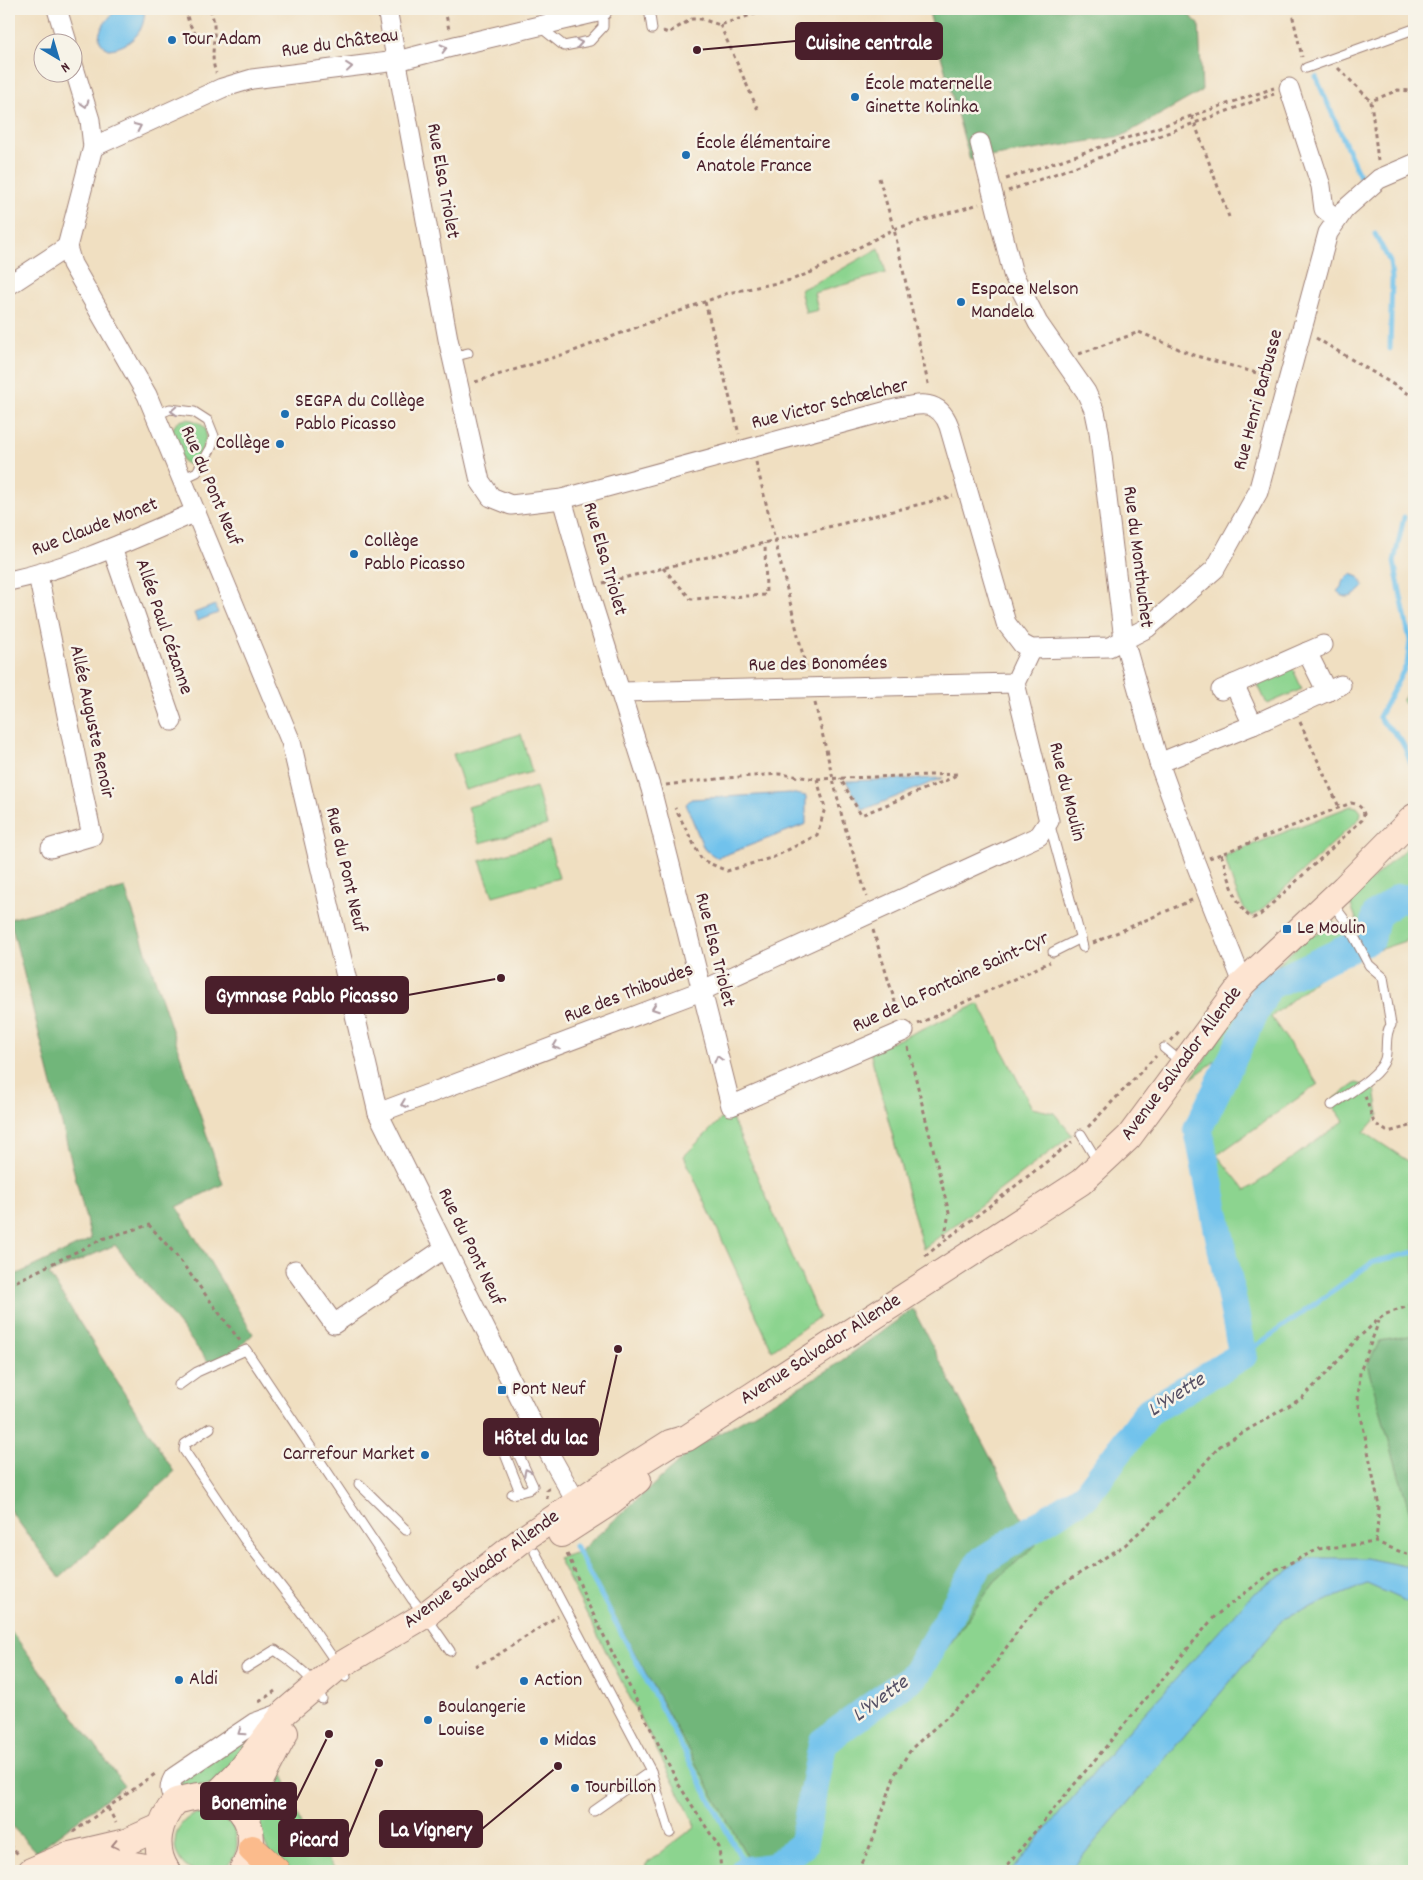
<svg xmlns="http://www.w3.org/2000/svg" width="1423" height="1880" viewBox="0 0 1423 1880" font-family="Dekko,sans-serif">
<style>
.green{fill:#8cd48f;stroke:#6b7a5d}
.forest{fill:#71b67a;stroke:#5e6a52}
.water{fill:#71c2ec;stroke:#5e708c}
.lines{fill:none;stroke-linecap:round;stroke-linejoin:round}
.stream{stroke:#71c2ec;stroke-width:5}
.river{stroke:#71c2ec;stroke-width:29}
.lane-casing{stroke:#9d7f76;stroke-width:11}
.street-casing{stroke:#9d7f76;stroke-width:21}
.secondary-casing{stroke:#9d7f76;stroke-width:28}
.highway-casing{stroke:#9d7f76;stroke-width:29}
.path{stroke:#9d7f76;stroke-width:3;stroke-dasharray:4 4;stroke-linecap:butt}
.lane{stroke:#fff;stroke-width:9}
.street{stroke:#fff;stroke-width:19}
.secondary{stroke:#fde4d1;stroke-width:26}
.highway{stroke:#fbbb8c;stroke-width:28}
.oneway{stroke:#ae9aa0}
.oneway2{stroke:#a4827e}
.poi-dot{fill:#1f6fb2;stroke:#f7f3e8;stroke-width:2}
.labels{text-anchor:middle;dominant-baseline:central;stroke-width:5;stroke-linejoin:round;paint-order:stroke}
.poi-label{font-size:20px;fill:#4a1f2b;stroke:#f7f3e8;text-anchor:start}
.street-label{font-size:20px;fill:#4a1f2b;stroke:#f7f3e8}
.water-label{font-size:21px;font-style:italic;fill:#565065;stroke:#f7f3e8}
.leader{fill:none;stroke:#4a1f2b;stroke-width:2}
.callout-dot{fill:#4a1f2b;stroke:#f7f3e8;stroke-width:2}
.callout{fill:#4a1f2b;stroke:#4a1f2b;stroke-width:2}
.callout-label{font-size:21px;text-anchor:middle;font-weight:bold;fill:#fff}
</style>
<rect width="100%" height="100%" fill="#f7f3e8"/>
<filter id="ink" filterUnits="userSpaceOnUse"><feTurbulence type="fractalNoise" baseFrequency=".02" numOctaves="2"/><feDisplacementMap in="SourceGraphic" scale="10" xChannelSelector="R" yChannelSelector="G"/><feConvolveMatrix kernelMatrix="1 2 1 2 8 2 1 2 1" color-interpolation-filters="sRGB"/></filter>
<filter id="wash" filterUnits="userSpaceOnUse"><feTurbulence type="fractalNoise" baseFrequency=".0096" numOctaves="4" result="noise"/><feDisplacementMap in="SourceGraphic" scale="20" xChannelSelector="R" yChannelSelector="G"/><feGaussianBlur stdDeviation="1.12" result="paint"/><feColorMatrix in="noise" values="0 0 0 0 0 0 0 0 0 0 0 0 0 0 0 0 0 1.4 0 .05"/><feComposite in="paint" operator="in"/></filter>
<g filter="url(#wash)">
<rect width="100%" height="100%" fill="#f0dfc1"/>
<g class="green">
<polygon points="879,248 886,273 814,293 818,310 806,313 800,290 835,273"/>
<path d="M187,419C217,424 205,444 195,462L189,465L183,461L171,434C174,424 177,421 187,419Z"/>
<polygon points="1292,667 1302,689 1267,704 1257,683"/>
<polygon points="1414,683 1414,709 1402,701"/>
<polygon points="521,734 532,772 465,790 453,754"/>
<polygon points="536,787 547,825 480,843 468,807"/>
<path d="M1351,806L1357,807L1361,812L1360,818L1258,913L1252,916C1239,911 1229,869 1224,856Z"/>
<polygon points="549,841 559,878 493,896 480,861"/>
<polygon points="1414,841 1414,938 1369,953 1349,900"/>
<polygon points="1332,920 1342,932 1357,957 1323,974 1271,1017 1318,1084 1217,1155 1246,1191 1344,1121 1330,1102 1356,1083 1375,1088 1379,1115 1364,1132 1414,1165 1414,1871 786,1871 809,1857 829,1754 847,1734 890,1706 924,1680 995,1581 1035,1545 1025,1525 1079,1492 1142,1406 1235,1352 1214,1261 1207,1207 1198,1152 1215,1061 1191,1079 1261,981 1313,931 1317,935"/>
<polygon points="979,1004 1032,1108 1054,1113 1072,1135 923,1249 870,1052"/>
<polygon points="730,1114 819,1317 772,1350 684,1156 722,1118"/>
<polygon points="579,1552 755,1871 645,1871 646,1864 696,1826 558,1558"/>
<polygon points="264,1726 216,1783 186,1789 180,1786 184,1774"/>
<polygon points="280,1765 301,1825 337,1871 286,1871 271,1857 260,1834 260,1796"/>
<circle cx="206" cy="1843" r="31"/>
</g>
<g class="forest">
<polygon points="928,9 1182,9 1199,24 1202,91 1122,136 970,160"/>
<polygon points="125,888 223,1184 177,1207 253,1334 232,1355 211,1365 115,1245 49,1274 174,1472 60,1578 9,1509 9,1278 91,1239 10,919"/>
<polygon points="913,1309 1036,1545 995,1581 924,1680 890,1706 847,1734 829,1754 809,1857 786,1871 755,1871 579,1552 694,1448 830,1369"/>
<polygon points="1414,1335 1414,1527 1367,1365 1380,1341"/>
<polygon points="9,1628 124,1785 36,1852 9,1823"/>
</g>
<g class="water">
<path d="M117,9H144C147,31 129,48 108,49C88,38 107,20 117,9Z"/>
<path d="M1351,574L1359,577L1364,587C1355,596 1346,602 1337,591C1344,586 1341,580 1351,574Z"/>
<polygon points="215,605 218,613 197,621 194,613"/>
<polygon points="943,778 863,810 846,781"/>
<polygon points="790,793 806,796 806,824 717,858 704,849 686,804 691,799"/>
<polygon points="1310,1558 1366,1558 1414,1568 1414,1605 1367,1584 1284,1618 1070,1871 1012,1871 1123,1737 1254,1593"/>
</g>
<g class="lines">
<g class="stream">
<polyline points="1316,77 1360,177"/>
<polyline points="1375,234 1390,262 1392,279 1390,349"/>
<path d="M1404,517L1394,562L1410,641L1407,664L1379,717C1384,726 1389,726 1396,734C1406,745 1409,760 1414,774"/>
<polyline points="1243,1355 1373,1262 1414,1252"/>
<polyline points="575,1546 748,1871"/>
</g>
<polyline class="river" points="744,1871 774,1867 803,1844 823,1742 916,1674 980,1562 1086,1495 1149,1411 1243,1355 1198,1128 1268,986 1371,938 1376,915 1399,898 1414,900"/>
</g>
</g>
<g filter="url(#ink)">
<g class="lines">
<defs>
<g id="lane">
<polyline points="649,9 652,29"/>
<polyline points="539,26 564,46 590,41 603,27 603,10"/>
<polyline points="1306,68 1414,29"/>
<polyline points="452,357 468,353"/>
<polyline points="156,415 170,409 194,412 208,421 214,436 211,448 197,472 182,479"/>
<polyline points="1049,822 1083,947"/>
<path d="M1332,903L1347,923L1369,965L1383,977L1391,1025C1384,1034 1388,1048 1385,1059C1380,1076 1347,1094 1332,1105"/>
<polyline points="1053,952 1081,938"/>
<polyline points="1164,1048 1181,1062"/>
<polyline points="1081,1134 1098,1162"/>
<polyline points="179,1385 197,1372 246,1350 412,1599 425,1615 450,1651"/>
<polyline points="210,1428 185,1444 184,1450 244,1539 304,1616 346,1677"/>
<polyline points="507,1440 509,1444 516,1449 533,1486 528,1490 512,1494"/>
<polyline points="509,1444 505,1454 520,1492"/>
<polyline points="359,1484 406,1530"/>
<polyline points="535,1552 651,1771 670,1833"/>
<path d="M246,1668L275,1650C295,1665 313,1675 322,1699"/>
<polyline points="594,1811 651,1771"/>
</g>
<g id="street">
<polyline points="57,9 67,42"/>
<path d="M387,9L448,339L480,481L491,497L511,505L562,499L891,410C915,405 938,396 949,426L1006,623L1022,644L1031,649L1109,647L1124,640L1147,628L1215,569L1258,492L1328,233L1344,210L1379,179L1414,164"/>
<polyline points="1289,88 1321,186 1324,209 1337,219"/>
<polyline points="980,143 1013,274 1038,323 1086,392 1095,412 1099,431 1124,640 1159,763 1195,862 1243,983"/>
<polyline points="93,147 222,88 252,79 397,61 455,46 602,11 602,9"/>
<polyline points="67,247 72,264 147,395 291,742 378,1113 531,1421 583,1514"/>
<polyline points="67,247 93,147 90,120 72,61"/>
<polyline points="9,285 67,247"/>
<polyline points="562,499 587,587 651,789 731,1106 904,1031"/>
<polyline points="112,548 172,721"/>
<polyline points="38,575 92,836 51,848"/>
<path d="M9,581C74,567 135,538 196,512"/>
<polyline points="1307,652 1327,692"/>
<polyline points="1234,684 1253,725"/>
<polyline points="1221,690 1323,645"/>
<polyline points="621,692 1015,683"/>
<polyline points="1159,763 1253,725 1341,685"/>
<polyline points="378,1113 701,991 1039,836 1049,821 1015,683 1031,649"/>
<polyline points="295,1270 334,1324 445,1248"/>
<path d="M176,1801C169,1792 168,1787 174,1777L254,1723L285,1712"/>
</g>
<g id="secondary">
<polyline points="561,1534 606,1505 638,1480"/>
<polyline points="215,1796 240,1771 285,1712 339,1666 425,1615 526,1537 597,1489 670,1443 687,1438 1081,1182 1129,1137 1243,983 1344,888 1414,817"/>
<polyline points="243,1814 285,1733"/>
<polyline points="68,1870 128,1864 166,1870"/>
<polyline points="31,1871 66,1856 126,1842 160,1827"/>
<path d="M167,1871C152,1848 158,1821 176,1801C188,1798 201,1794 214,1796C251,1803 260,1842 242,1871"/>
</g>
<polyline id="highway" points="252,1849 276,1871"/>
</defs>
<use href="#lane" class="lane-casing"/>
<use href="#street" class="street-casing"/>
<use href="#secondary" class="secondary-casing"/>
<use href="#highway" class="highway-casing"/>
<g class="path">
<polyline points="185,9 189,23 196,35 215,35"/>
<path d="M210,9C220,32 208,52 216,73"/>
<polyline points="445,9 449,30"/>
<polyline points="1291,9 1302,57"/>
<polyline points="720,25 758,110"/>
<polyline points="663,31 668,33 692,19 701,19 720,25 770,9"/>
<polyline points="1338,68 1371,101"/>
<polyline points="1192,116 1229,217"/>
<polyline points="1378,161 1371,101 1398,90 1414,91"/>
<polyline points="879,178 894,229 929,388"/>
<polyline points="1006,179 1274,88"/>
<polyline points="1008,191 1274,94"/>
<polyline points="705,302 739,434"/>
<polyline points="1316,338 1414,397"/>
<polyline points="1079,354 1139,332 1193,355 1271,377"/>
<polyline points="475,382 571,352 728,293 791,280 812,272 894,229 979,204"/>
<polyline points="756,462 807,672"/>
<polyline points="663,568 691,599 766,595 765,543"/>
<polyline points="603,583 953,496"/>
<polyline points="815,703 843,821 867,897"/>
<polyline points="1300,722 1339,807"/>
<polyline points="817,779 958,774 947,780 861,815 840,778"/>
<polyline points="666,785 726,778 779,774 817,779 825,808 817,835 774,857 727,871 702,860 675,808"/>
<path d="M1351,803C1358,804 1362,807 1364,814L1362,820L1260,915L1253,918C1237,913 1227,870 1221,854Z"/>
<polyline points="1209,858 1221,854"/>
<polyline points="873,930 899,1015"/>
<polyline points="1093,943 1192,900"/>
<polyline points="918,1024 1050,962"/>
<polyline points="1171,1041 1180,1030"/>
<polyline points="908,1047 949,1213 944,1240"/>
<polyline points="1365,1096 1374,1123 1388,1132 1414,1125"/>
<polyline points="1088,1127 1156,1056"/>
<polyline points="925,1256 1072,1142"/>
<polyline points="9,1285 102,1239 149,1225 176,1255 240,1341"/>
<polyline points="547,1499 547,1490 551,1488"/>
<polyline points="1376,1542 1379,1506 1358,1401 1360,1372 1379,1321"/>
<path d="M567,1554C575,1569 580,1586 587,1602L679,1785L719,1847L721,1871"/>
<polyline points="475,1666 493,1658 558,1616"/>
<polyline points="259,1702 275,1691"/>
<polyline points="108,1808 116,1823"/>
<polyline points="73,1832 155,1774"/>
<polyline points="9,1845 19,1855"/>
<polyline points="859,1871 874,1837 895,1774 912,1748 977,1690 1021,1626 1053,1590 1125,1545 1160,1513 1220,1446 1302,1398 1330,1370 1356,1340 1379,1319 1386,1314 1414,1304"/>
<polyline points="1002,1871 1215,1616 1275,1570 1319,1549 1376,1542 1414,1557"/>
</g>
<use href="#lane" class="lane"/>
<use href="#street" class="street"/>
<use href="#secondary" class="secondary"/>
<use href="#highway" class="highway"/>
</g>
<defs><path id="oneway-chevron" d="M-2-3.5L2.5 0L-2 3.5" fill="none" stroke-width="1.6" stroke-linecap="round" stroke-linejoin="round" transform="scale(1.25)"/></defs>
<g class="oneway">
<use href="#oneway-chevron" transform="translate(579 43) rotate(-10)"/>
<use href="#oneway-chevron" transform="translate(444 48) rotate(-14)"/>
<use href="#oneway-chevron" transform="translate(349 67) rotate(-6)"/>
<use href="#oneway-chevron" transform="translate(85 104) rotate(73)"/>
<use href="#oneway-chevron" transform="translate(138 127) rotate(-25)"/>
<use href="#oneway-chevron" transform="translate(174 411) rotate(177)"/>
<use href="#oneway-chevron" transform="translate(655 1008) rotate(160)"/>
<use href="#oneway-chevron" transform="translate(556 1046) rotate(159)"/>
<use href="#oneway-chevron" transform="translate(718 1059) rotate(-105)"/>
<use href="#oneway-chevron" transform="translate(404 1104) rotate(159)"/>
<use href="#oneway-chevron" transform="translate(527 1472) rotate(-116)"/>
<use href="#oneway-chevron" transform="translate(241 1732) rotate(146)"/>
</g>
<use class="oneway2" href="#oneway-chevron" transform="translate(115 1845) rotate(167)"/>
</g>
<g class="poi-dot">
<circle cx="172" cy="40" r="5"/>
<circle cx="855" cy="97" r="5"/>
<circle cx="686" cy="155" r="5"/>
<circle cx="961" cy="302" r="5"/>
<circle cx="285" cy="414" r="5"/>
<circle cx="280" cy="444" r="5"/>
<circle cx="354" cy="554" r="5"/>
<rect x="1282" y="924" width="10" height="10" rx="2.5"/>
<rect x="497" y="1385" width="10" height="10" rx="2.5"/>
<circle cx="425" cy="1455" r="5"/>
<circle cx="179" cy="1680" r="5"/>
<circle cx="524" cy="1681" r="5"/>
<circle cx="428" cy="1720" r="5"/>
<circle cx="544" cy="1741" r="5"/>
<circle cx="575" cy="1788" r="5"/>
</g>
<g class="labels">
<g class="poi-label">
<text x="182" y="40">Tour Adam</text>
<text x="865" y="85">École maternelle<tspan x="865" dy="23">Ginette Kolinka</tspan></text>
<text x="696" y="144">École élémentaire<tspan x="696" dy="23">Anatole France</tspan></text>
<text x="971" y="290">Espace Nelson<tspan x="971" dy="23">Mandela</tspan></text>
<text x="295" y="402">SEGPA du Collège<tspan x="295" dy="23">Pablo Picasso</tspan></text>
<text x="270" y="444" text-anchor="end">Collège</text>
<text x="364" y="542">Collège<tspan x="364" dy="23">Pablo Picasso</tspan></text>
<text x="1297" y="929">Le Moulin</text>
<text x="512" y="1390">Pont Neuf</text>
<text x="415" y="1455" text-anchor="end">Carrefour Market</text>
<text x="189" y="1680">Aldi</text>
<text x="534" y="1681">Action</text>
<text x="438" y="1708">Boulangerie<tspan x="438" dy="23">Louise</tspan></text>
<text x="554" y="1741">Midas</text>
<text x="585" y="1788">Tourbillon</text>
</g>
<g class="street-label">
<text transform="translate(340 44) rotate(-8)">Rue du Château</text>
<text transform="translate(442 181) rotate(80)">Rue Elsa Triolet</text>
<text transform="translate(1259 400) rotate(-75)">Rue Henri Barbusse</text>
<text transform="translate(830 405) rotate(-14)">Rue Victor Schœlcher</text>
<text transform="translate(210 486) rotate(67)">Rue du Pont Neuf</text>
<text transform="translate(95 528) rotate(-21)">Rue Claude Monet</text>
<text transform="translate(1137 557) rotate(83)">Rue du Monthuchet</text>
<text transform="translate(604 559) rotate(74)">Rue Elsa Triolet</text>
<text transform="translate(163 627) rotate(71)">Allée Paul Cézanne</text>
<text transform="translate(818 665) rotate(-1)">Rue des Bonomées</text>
<text transform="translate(91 722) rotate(78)">Allée Auguste Renoir</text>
<text transform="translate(1066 792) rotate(76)">Rue du Moulin</text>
<text transform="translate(345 870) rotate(77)">Rue du Pont Neuf</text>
<text transform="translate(714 950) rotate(76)">Rue Elsa Triolet</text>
<text transform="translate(951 983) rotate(-25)">Rue de la Fontaine Saint-Cyr</text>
<text transform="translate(629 994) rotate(-21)">Rue des Thiboudes</text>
<text transform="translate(1182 1064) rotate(-53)">Avenue Salvador Allende</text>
<text transform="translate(470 1247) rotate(64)">Rue du Pont Neuf</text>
<text transform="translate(821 1350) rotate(-33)">Avenue Salvador Allende</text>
<text transform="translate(482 1570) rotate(-36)">Avenue Salvador Allende</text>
</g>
<g class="water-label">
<text transform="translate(1177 1396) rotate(-33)">L'Yvette</text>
<text transform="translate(881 1700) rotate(-36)">L'Yvette</text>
</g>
</g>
<path class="leader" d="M697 50L796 41M501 978L408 995M618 1349L598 1437M329 1734L296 1801M558 1766L482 1829M379 1763L348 1838"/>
<g class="callout-dot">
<circle cx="697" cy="50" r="5"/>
<circle cx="501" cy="978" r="5"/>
<circle cx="618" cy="1349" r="5"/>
<circle cx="329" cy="1734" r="5"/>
<circle cx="558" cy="1766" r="5"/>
<circle cx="379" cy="1763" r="5"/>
</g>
<g class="callout">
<rect x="796" y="23" width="146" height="36" rx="5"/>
<rect x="206" y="977" width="202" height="36" rx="5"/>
<rect x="484" y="1419" width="114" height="36" rx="5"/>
<rect x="201" y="1783" width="95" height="36" rx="5"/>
<rect x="380" y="1811" width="102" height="36" rx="5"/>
<rect x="279" y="1820" width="69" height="36" rx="5"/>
</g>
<g class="callout-label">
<text x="869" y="49">Cuisine centrale</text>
<text x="307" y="1002">Gymnase Pablo Picasso</text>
<text x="541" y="1444">Hôtel du lac</text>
<text x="249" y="1809">Bonemine</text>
<text x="431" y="1836">La Vignery</text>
<text x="314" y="1846">Picard</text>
</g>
<rect width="1423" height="1880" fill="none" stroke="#f7f3e8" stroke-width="30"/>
<g transform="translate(58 58) rotate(142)"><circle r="24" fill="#f7f3e8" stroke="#b29e9c"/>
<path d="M0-4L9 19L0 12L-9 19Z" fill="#1f6fb2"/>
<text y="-8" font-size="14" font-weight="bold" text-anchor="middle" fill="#4a1f2b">N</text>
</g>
</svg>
